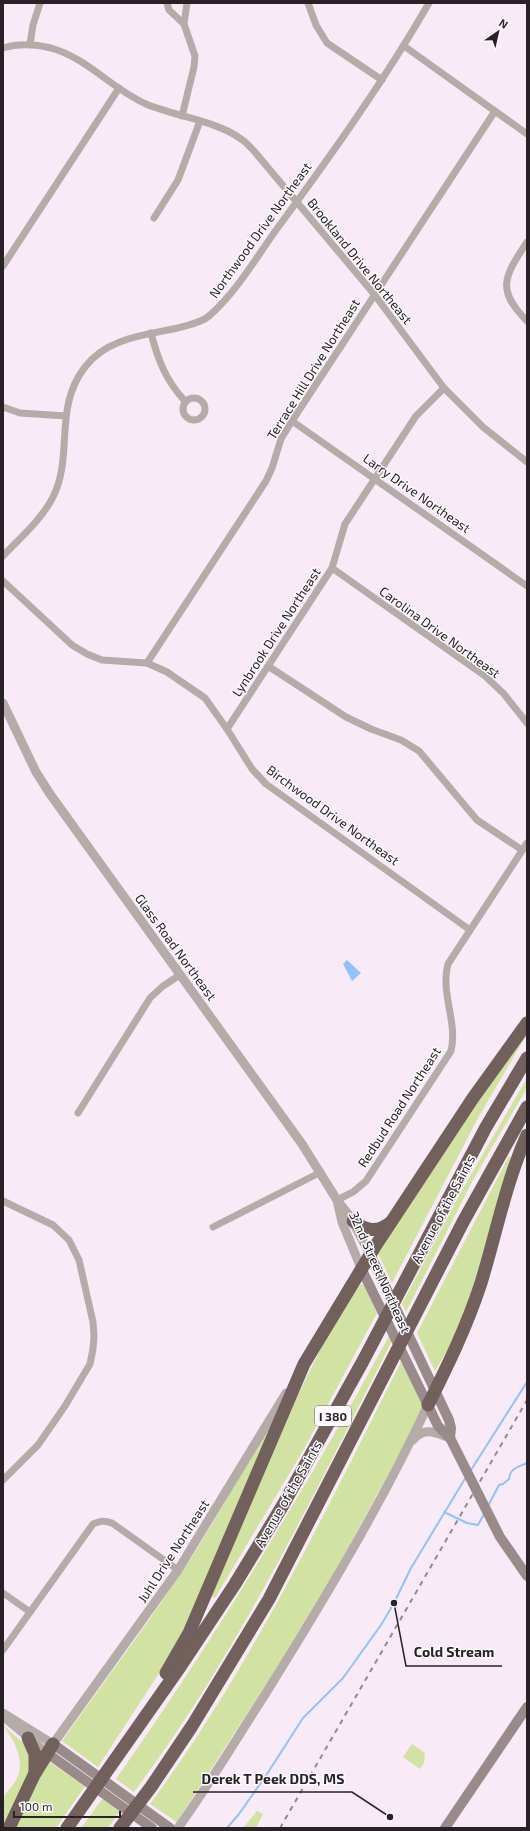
<svg xmlns="http://www.w3.org/2000/svg" width="530" height="1831" viewBox="0 0 530 1831" font-family="'Exo 2',sans-serif">
<style>
.green{fill:#d1e2a3}
.water{fill:#91c2fc}
.lines{fill:none;stroke-linecap:round;stroke-linejoin:round}
.stream{stroke:#91c2fc;stroke-width:2}
.minor{stroke:#b5acaa;stroke-width:7}
.tertiary{stroke:#b5acaa;stroke-width:9}
.secondary{stroke:#988b89;stroke-width:10}
.motorway{stroke:#71605c;stroke-width:13}
.rail{stroke:#948993;stroke-width:2;stroke-dasharray:5 5;stroke-linecap:butt}
.labels{text-anchor:middle;dominant-baseline:central;stroke-width:3;stroke-linejoin:round;paint-order:stroke}
.shield{fill:#fefbfe;stroke:#686368;stroke-width:1}
.shield-label{font-size:12px;font-weight:bold;fill:#282227}
.street-label{font-size:13px;fill:#282227;stroke:#fefbfe}
.leader{fill:none;stroke:#282227;stroke-width:1.5}
.callout-dot{fill:#282227;stroke:#fefbfe;stroke-width:1.5}
.callout-label{font-size:14px;text-anchor:middle;font-weight:bold;fill:#282227;stroke:#fefbfe;stroke-width:3;stroke-linejoin:round;paint-order:stroke}
</style>
<rect width="100%" height="100%" fill="#f8eaf7"/>
<g class="green">
<polygon points="524,1034 526,1036 478,1118 392,1283 377,1251"/>
<polygon points="527,1078 527,1088 473,1180 406,1312 402,1304 461,1192"/>
<polygon points="509,1156 513,1158 461,1327 435,1371 417,1333"/>
<path d="M361,1284L364,1285L377,1313L304,1449L215,1598L211,1596C245,1516 277,1434 317,1357C328,1334 343,1302 361,1284Z"/>
<path d="M389,1336L392,1341C313,1496 238,1653 134,1792L116,1779C216,1636 306,1489 389,1336Z"/>
<path d="M401,1362L424,1408L336,1570L274,1672L177,1822L150,1804C252,1666 324,1514 401,1362Z"/>
<path d="M277,1417L195,1608L169,1658L98,1767L62,1741C106,1679 152,1618 193,1555C222,1510 246,1461 277,1417Z"/>
<path d="M3,1725L29,1748L30,1772L3,1828C3,1819 1,1808 3,1800C4,1794 12,1787 15,1782C27,1762 15,1742 3,1725Z"/>
<polygon points="412,1744 425,1753 424,1763 420,1769 403,1757"/>
<polygon points="48,1761 85,1786 56,1828 13,1828"/>
<polygon points="103,1798 120,1811 108,1828 81,1828"/>
<polygon points="257,1811 263,1814 256,1828 243,1828"/>
</g>
<polygon class="water" points="347,960 361,973 352,981 343,964"/>
<g class="lines">
<g class="stream">
<polyline points="471,1470 527,1382"/>
<path d="M488,1506L499,1485L503,1484L509,1479C510,1468 519,1467 527,1463"/>
<polyline points="444,1512 467,1523 478,1525 484,1514"/>
<polyline points="227,1828 239,1814 267,1774 303,1718 343,1678 381,1625 394,1603 411,1568 466,1477"/>
</g>
<g class="minor">
<polyline points="167,3 169,10 184,24"/>
<polyline points="308,3 316,25 327,43 382,80"/>
<polyline points="30,44 33,25 40,3"/>
<polyline points="404,46 527,134"/>
<path d="M3,48C19,43 35,44 51,48C87,58 112,89 146,104C174,116 217,121 241,139C246,142 250,147 254,151L374,294L444,388L483,427L527,462"/>
<polyline points="182,116 194,67 195,56 184,24 187,3"/>
<polyline points="154,218 178,180 200,121"/>
<path d="M527,242C505,276 495,289 527,321"/>
<polyline points="3,266 119,88"/>
<path d="M151,333C158,360 166,381 185,401"/>
<circle cx="194" cy="409" r="11"/>
<polyline points="3,407 20,413 66,416"/>
<polyline points="292,421 527,586"/>
<path d="M3,556C20,538 42,519 53,497C74,455 53,408 85,367C107,338 145,335 178,328C188,325 201,323 209,316C237,292 257,256 279,226C332,154 384,81 429,3"/>
<polyline points="332,568 485,676 504,694 527,723"/>
<polyline points="3,581 72,645 87,654 102,660 147,663 167,672 205,698 227,729 252,769 266,784 470,930"/>
<polyline points="147,663 266,481 272,468 281,439 292,421 495,111"/>
<polyline points="268,666 346,717 371,729 401,740 419,751 477,820 522,850"/>
<polyline points="227,729 332,568 345,524 416,416 444,388"/>
<polyline points="78,1113 150,998 163,986 180,975"/>
<path d="M337,1200L353,1192L366,1181L451,1051C458,1022 440,993 448,964L527,843"/>
<polyline points="3,1201 53,1225 69,1240 79,1260 93,1322 94,1336 93,1349 90,1364 65,1406 38,1445 3,1480"/>
<polyline points="213,1227 321,1172"/>
<polyline points="3,1593 30,1612"/>
<path d="M3,1650L93,1524C100,1521 104,1520 112,1523L178,1570"/>
</g>
<g class="tertiary">
<polyline points="3,703 36,772 50,794 302,1144 337,1200 349,1215 370,1254"/>
<polyline points="337,1200 342,1222 361,1268"/>
<path d="M413,1440C424,1426 436,1433 450,1438"/>
<polyline points="3,1713 53,1744 178,1570 286,1393"/>
<polyline points="4,1717 47,1753"/>
<path d="M178,1828C209,1785 237,1738 266,1693C324,1600 381,1505 428,1405"/>
</g>
<g class="secondary">
<polyline points="370,1254 449,1420 451,1428 450,1438"/>
<polyline points="361,1268 438,1426 450,1438 500,1537 527,1576"/>
<polyline points="53,1744 170,1828"/>
<polyline points="47,1753 152,1828"/>
<polyline points="445,1828 527,1707"/>
</g>
<g class="motorway">
<path d="M353,1221C366,1231 377,1233 390,1223"/>
<path d="M428,1405C448,1365 467,1326 481,1283C496,1234 506,1182 527,1135"/>
<polyline points="166,1673 189,1633 304,1364 376,1245 473,1098 527,1023"/>
<polyline points="28,1738 35,1754 35,1772"/>
<polyline points="9,1828 34,1775 53,1744"/>
<polyline points="67,1828 180,1667 235,1584 283,1505 363,1361 486,1127 527,1058"/>
<polyline points="120,1828 151,1787 192,1726 269,1599 463,1222 527,1107"/>
</g>
<polyline class="rail" points="280,1828 527,1400"/>
</g>
<g class="labels">
<rect class="shield" x="315" y="1406" width="36" height="20" rx="3"/>
<g class="shield-label">
<text x="333" y="1416">I 380</text>
</g>
<g class="street-label">
<text transform="translate(260 230) rotate(-54)">Northwood Drive Northeast</text>
<text transform="translate(360 261) rotate(51)">Brookland Drive Northeast</text>
<text transform="translate(313 369) rotate(-58)">Terrace Hill Drive Northeast</text>
<text transform="translate(417 493) rotate(35)">Larry Drive Northeast</text>
<text transform="translate(276 632) rotate(-57)">Lynbrook Drive Northeast</text>
<text transform="translate(440 632) rotate(36)">Carolina Drive Northeast</text>
<text transform="translate(333 815) rotate(36)">Birchwood Drive Northeast</text>
<text transform="translate(176 947) rotate(54)">Glass Road Northeast</text>
<text transform="translate(399 1107) rotate(-57)">Redbud Road Northeast</text>
<text transform="translate(443 1209) rotate(-62)">Avenue of the Saints</text>
<text transform="translate(380 1272) rotate(66)">32nd Street Northeast</text>
<text transform="translate(288 1494) rotate(-60)">Avenue of the Saints</text>
<text transform="translate(173 1551) rotate(-57)">Juhl Drive Northeast</text>
</g>
</g>
<path class="leader" d="M394 1603L406 1666H502M390 1817L352 1792H193"/>
<g class="callout-dot">
<circle cx="394" cy="1603" r="4"/>
<circle cx="390" cy="1817" r="4"/>
</g>
<g class="callout-label">
<text x="454" y="1657">Cold Stream</text>
<text x="273" y="1784">Derek T Peek DDS, MS</text>
</g>
<rect width="530" height="1831" fill="none" stroke="#282227" stroke-width="8"/>
<g transform="translate(498 32) rotate(34)" stroke="#fefbfe" stroke-width="3" paint-order="stroke">
<path d="M0-3L7 15L0 10L-7 15Z" fill="#282227"/>
<text y="-6" font-size="11" font-weight="bold" text-anchor="middle" fill="#282227">N</text>
</g>
<path d="M14 1811v6h106v-6" fill="none" stroke="#282227" stroke-width="2"/>
<text x="20" y="1811" font-size="12" fill="#282227" stroke="#fefbfe" stroke-width="3" paint-order="stroke">100 m</text>
</svg>
